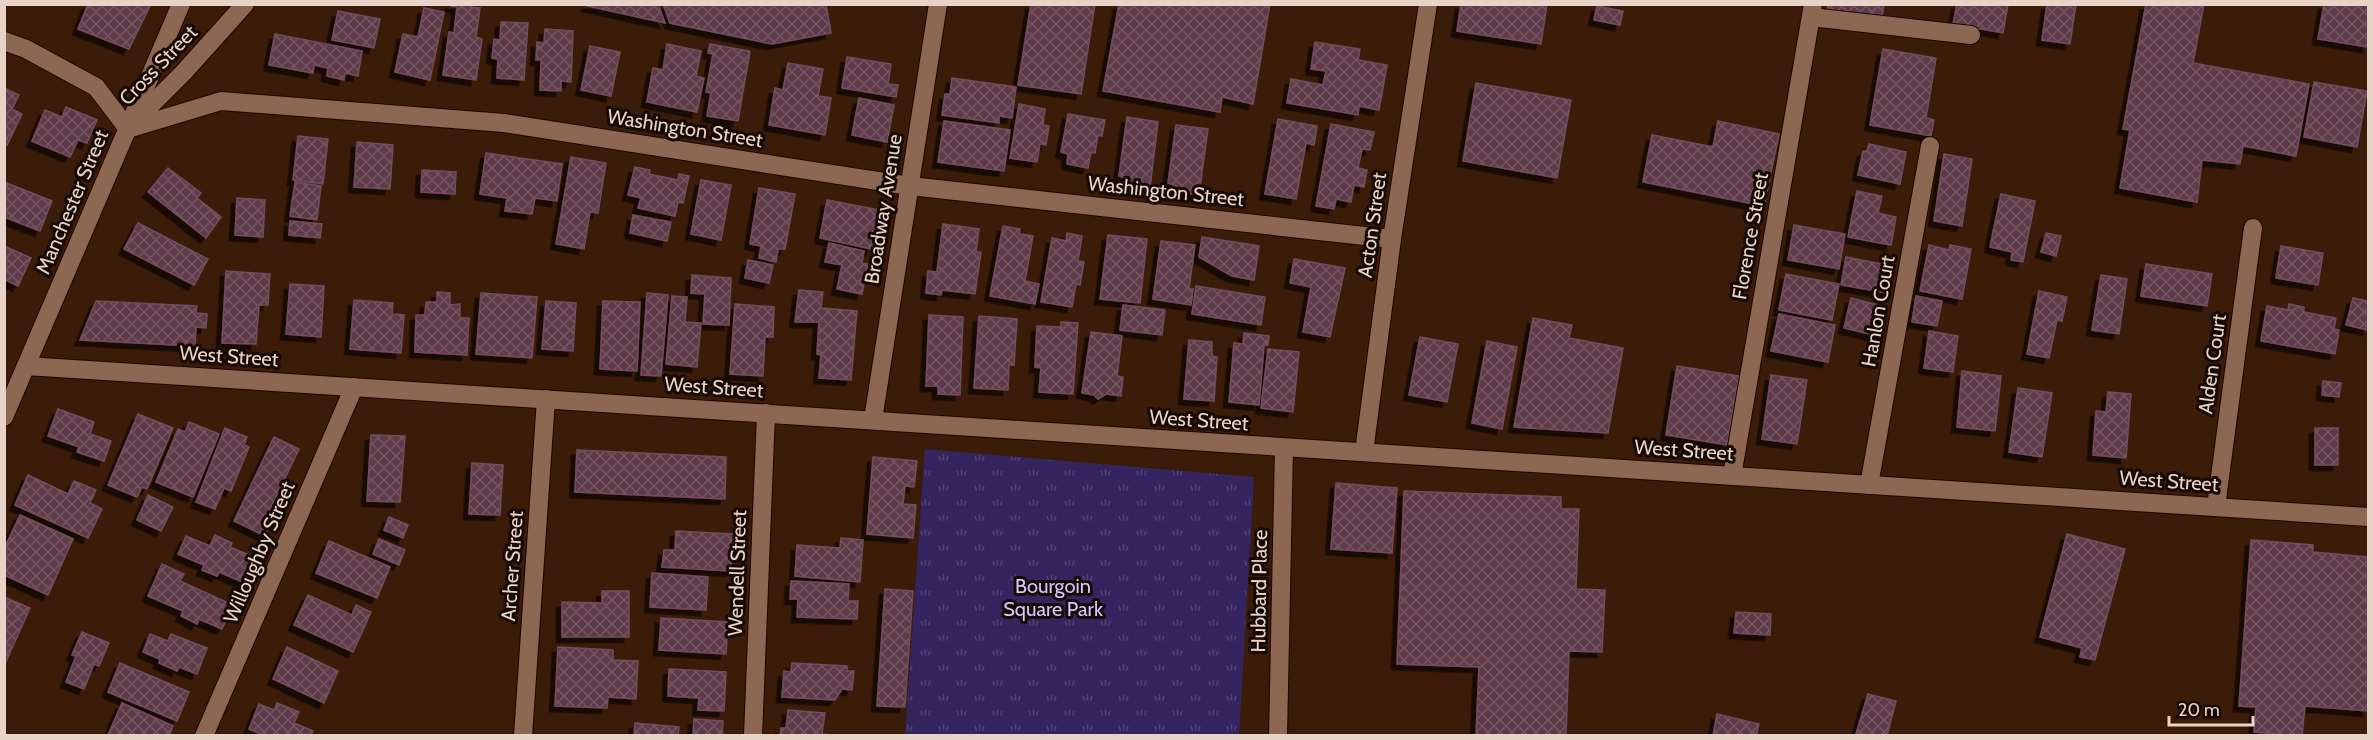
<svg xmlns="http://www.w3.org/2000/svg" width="2373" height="740" viewBox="0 0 2373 740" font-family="Cabin,sans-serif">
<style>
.park{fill:url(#park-tufts)}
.building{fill:url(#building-cross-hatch);stroke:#724d5e;stroke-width:1.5;filter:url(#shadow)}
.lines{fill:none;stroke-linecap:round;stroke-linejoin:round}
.minor-casing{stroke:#1f0500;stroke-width:20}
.minor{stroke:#8c6853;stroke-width:18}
.labels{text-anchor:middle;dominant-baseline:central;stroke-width:6;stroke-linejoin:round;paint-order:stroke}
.street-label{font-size:20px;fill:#e8d3c8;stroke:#170a04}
.park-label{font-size:20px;fill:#d0c8ff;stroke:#170a04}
</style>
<defs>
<pattern id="park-tufts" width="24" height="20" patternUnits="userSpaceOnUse" patternTransform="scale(1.5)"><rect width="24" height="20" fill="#342561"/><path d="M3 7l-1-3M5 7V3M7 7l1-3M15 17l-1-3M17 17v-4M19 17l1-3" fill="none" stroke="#514476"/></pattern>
<pattern id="building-cross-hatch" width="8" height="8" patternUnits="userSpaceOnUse" patternTransform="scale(1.5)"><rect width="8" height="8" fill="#5e3a4a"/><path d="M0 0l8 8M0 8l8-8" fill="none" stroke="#755663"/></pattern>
<filter id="shadow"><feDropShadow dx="-5.5" dy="5.5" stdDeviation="0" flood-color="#0009"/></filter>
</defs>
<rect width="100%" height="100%" fill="#3a1c08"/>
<polygon class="park" points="925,449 1254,477 1239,735 905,735"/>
<g class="building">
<polygon points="88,4 151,4 129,49 78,29"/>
<polygon points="451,4 471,4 471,7 480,8 476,37 482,39 476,80 443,75 449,32 454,33 457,7 451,6"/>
<polygon points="587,4 658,4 665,23 587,6"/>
<polygon points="663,4 826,4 831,33 772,44 670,23"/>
<polygon points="1031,4 1095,4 1081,94 1018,85"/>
<polygon points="1119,4 1270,4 1253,104 1222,97 1220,112 1103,91"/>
<polygon points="1461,4 1547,4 1541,44 1457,31"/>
<polygon points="1828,4 1884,4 1881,22 1827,11"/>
<polygon points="1957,4 2008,4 2003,33 1953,24"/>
<polygon points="2047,4 2076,4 2070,44 2042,40"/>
<polygon points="2146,4 2204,4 2193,63 2309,84 2296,156 2243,146 2240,164 2202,160 2197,202 2120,188 2130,130 2123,129"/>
<polygon points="2324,4 2368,4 2368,47 2318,39"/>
<polygon points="1597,6 1623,11 1620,25 1594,20"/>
<polygon points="424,8 444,12 430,80 395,72 403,34 418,37"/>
<polygon points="338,11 380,19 374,48 332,40"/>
<polygon points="501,22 528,23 524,80 497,78 498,59 492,58 494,39 500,40"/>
<polygon points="545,29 573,31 571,82 561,81 561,91 540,90 541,60 536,60 537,42 544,43"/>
<polygon points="275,34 362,51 358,76 345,73 344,80 327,76 328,68 314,65 313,73 269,65"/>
<polygon points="1315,42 1360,49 1358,60 1387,65 1379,110 1359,106 1358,115 1287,103 1291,79 1323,85 1326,71 1311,69"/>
<polygon points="667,44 701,51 696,76 704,78 697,112 647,102 653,68 663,70"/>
<polygon points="710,44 750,51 738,121 707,116 711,93 706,92 713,54 708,53"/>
<polygon points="590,46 620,52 611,96 581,90"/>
<polygon points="1883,49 1936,58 1926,118 1934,120 1931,136 1870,125"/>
<polygon points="847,57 891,64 888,84 898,85 896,97 842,88"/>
<polygon points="788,63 823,69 818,96 831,98 825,135 769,125 775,88 783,90"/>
<polygon points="952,78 1016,87 1012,118 999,116 999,123 942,115 945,94 950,94"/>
<polygon points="2314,82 2367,91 2357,147 2304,137"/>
<polygon points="1476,83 1571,100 1557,178 1463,161"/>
<polygon points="4,88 19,95 12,109 22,114 7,145 4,144"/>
<polygon points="859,98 894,105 887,142 852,135"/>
<polygon points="1019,104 1045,109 1043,125 1049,126 1046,145 1040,144 1037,162 1010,158"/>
<polygon points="66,107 97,120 87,143 78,140 70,157 32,141 45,110 62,117"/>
<polygon points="1068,114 1105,120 1102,136 1098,135 1095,153 1091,152 1088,168 1067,164 1068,154 1061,152"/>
<polygon points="1127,117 1158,122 1150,188 1129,185 1129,180 1119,176"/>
<polygon points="1278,119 1317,126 1314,145 1306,143 1296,199 1265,194"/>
<polygon points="944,121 1010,130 1004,171 938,162"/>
<polygon points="1718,121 1779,134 1764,206 1643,182 1652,135 1713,147"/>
<polygon points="1331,124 1374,132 1370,150 1362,149 1358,168 1367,170 1364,187 1354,185 1351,202 1336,199 1334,209 1316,206"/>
<polygon points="1176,125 1208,129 1199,195 1178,192 1179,187 1168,183"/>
<polygon points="298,136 328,139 323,184 293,180"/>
<polygon points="357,142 393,145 390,189 354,187"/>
<polygon points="1869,144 1906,152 1900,184 1858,175 1863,151 1867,151"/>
<polygon points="486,153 562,164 557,201 535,198 532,214 505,211 507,198 480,194"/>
<polygon points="1944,154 1972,159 1962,226 1934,221"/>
<polygon points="571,157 606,163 598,213 590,212 584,249 556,244"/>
<polygon points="635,167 650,170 649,174 678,180 679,174 689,176 683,203 678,202 675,216 638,208 641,198 628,195"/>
<polygon points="168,168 201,193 197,198 221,217 206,238 148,192"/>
<polygon points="422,170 456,172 455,194 421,192"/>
<polygon points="701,180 731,185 721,240 691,234"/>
<polygon points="4,182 52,201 40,231 4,217"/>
<polygon points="295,182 321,186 317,220 290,216"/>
<polygon points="759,188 795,194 785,249 778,249 776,262 759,258 761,246 750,244"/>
<polygon points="1857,191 1882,196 1878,213 1896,217 1891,245 1848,237"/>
<polygon points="2001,194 2035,201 2023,262 2011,260 2012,252 1990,247"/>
<polygon points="237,198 265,200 263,237 235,235"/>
<polygon points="827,200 880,210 872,249 820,238"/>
<polygon points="633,215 671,222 667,241 630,233"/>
<polygon points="290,221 322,224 320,238 289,235"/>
<polygon points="138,223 208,259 194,285 124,249"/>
<polygon points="943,224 979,229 976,252 981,252 975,294 942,290 941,295 926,293 928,271 937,272"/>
<polygon points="1794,225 1845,234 1839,269 1788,260"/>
<polygon points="1003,226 1020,229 1019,234 1033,236 1025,281 1039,284 1035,304 990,296"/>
<polygon points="1067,233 1082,236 1078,261 1084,262 1080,285 1076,284 1072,307 1041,302 1052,238 1066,241"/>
<polygon points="2046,233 2061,236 2056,256 2041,252"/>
<polygon points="1108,235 1147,239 1140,303 1100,299"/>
<polygon points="1202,237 1259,246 1254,280 1232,276 1199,257"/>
<polygon points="1161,241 1195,245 1189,289 1193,289 1191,305 1153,299"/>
<polygon points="829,243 864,251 862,263 868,264 862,294 837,289 842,265 825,262"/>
<polygon points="1929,245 1949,250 1950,245 1971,249 1962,299 1920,291"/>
<polygon points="4,246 31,258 18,286 6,280 4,284"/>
<polygon points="2281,246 2323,253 2318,285 2276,278"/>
<polygon points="1846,257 1892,266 1887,293 1841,285"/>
<polygon points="1294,259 1345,268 1330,337 1303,332 1311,287 1290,283"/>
<polygon points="748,260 773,265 769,283 745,278"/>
<polygon points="2146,264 2212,274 2207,306 2141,296"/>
<polygon points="226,271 270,274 268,305 259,305 256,344 222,343"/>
<polygon points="1786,274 1839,284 1832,320 1779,310"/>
<polygon points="692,275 731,278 729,325 703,324 705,294 691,293"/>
<polygon points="2101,275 2127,279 2119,334 2092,330"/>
<polygon points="290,284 324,286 321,337 286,334"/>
<polygon points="1196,286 1265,297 1261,325 1192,314"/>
<polygon points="799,290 823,292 821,308 857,311 851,380 819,378 821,355 817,354 819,322 795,322"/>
<polygon points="2039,291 2067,297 2062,321 2057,320 2049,358 2027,354"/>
<polygon points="437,292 450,293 450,305 460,304 460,318 469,318 467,355 415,352 416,315 425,315 426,302 437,302"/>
<polygon points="481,293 537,297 532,358 476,354"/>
<polygon points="647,293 668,295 661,376 641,375"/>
<polygon points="672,296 687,297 685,322 701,323 697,367 666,364"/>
<polygon points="1916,296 1942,301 1937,326 1912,322"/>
<polygon points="1851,298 1886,307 1878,336 1844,328"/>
<polygon points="2353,298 2368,301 2368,330 2346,325"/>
<polygon points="354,300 393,303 392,314 404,315 401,353 350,349"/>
<polygon points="96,301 197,306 196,313 207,314 206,328 196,327 195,346 80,340"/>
<polygon points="546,301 576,303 573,351 542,349"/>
<polygon points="603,301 640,302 637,371 600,369"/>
<polygon points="735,304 774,307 773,337 765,337 763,376 730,374"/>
<polygon points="2289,304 2304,307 2304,312 2336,318 2334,329 2339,330 2335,354 2261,341 2267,306 2288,310"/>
<polygon points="1123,305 1165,310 1162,335 1120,330"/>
<polygon points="1779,314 1835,325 1828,362 1771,351"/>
<polygon points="929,315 963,317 960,395 938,394 938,386 926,386"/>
<polygon points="979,316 1017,319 1014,365 1009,365 1008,390 974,388"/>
<polygon points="1533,318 1572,325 1569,338 1623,348 1608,433 1514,427"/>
<polygon points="1061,322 1078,323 1073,394 1039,392 1041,368 1035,367 1037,326 1061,327"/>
<polygon points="1929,331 1958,336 1953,372 1924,368"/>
<polygon points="1091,332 1122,336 1117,376 1123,377 1121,396 1106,394 1098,399 1094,395 1082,393"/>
<polygon points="1244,333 1269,336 1268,345 1264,345 1259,405 1229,402 1234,343 1243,344"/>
<polygon points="1420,337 1458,344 1447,402 1409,395"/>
<polygon points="1189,340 1212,342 1212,356 1217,357 1214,401 1184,399"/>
<polygon points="1487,341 1517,347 1502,429 1472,423"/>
<polygon points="1268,349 1299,352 1293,412 1261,408"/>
<polygon points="1677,366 1739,376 1727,445 1666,435"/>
<polygon points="1962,371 2001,376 1995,431 1957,427"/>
<polygon points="1771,375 1807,380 1797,444 1762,439"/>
<polygon points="2323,381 2341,383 2339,397 2322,395"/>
<polygon points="2018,388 2052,393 2042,457 2009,452"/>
<polygon points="2108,392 2131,394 2126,458 2093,455 2096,411 2106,412"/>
<polygon points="58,409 94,422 90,434 111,441 104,461 77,452 79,447 48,436"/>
<polygon points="138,414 173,428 147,489 142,487 137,497 108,485"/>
<polygon points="189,422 219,434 193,497 156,482 178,429 185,432"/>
<polygon points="225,428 247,437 244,445 249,447 231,491 224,488 215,509 196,502"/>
<rect x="2315" y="428" width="23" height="37"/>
<polygon points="371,435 405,436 400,502 367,501"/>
<polygon points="274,437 299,449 269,511 275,514 265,536 234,521"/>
<polygon points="577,450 726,457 725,499 575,492"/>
<polygon points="873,457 917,461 914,487 905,486 903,504 916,505 913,538 867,534"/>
<polygon points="472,463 503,465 500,515 469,514"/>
<polygon points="28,475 68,494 74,481 96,490 90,503 102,509 88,538 15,505"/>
<polygon points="1336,483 1397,488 1392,553 1331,549"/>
<polygon points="1404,491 1561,497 1561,509 1579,509 1576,589 1605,590 1602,652 1569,651 1566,736 1476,736 1479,667 1397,664"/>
<polygon points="148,495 173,507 161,531 137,520"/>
<polygon points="20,515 73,539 48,595 4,575 4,549"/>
<polygon points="389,517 408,525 403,538 384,530"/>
<polygon points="676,531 733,534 731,571 662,567 664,550 675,550"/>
<polygon points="2067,534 2125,549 2095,660 2080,657 2082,648 2040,637"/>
<polygon points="215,535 232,543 230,547 256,558 245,583 219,572 217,576 202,570 204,565 178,554 186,536 210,546"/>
<polygon points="841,538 863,540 860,582 795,576 797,545 840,548"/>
<polygon points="379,539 405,550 399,565 373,554"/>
<polygon points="2251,540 2313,545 2313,552 2368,557 2368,711 2305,706 2302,736 2254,732 2256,707 2239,706"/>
<polygon points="329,541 390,567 377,598 316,573"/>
<polygon points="162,564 184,574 180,581 233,605 222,629 199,619 197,624 181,616 183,611 148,596"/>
<polygon points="652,573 708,577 706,610 650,607"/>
<polygon points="791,581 849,584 848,601 858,601 857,619 797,617 798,599 790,599"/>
<polygon points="885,589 913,591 905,707 877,706"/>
<polygon points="602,591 629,591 629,637 562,637 562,602 602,603"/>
<polygon points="308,595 352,615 356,605 371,612 353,652 294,625"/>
<polygon points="4,597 30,608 4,666"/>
<polygon points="1736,612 1771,614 1770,635 1734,633"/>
<polygon points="661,618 728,622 726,654 659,650"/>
<polygon points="82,632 109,643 99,666 94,664 84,689 66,682 76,656 72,655"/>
<polygon points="150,634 168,641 171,634 207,648 197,674 179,667 177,671 159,663 160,659 143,652"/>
<polygon points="287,647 338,671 324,703 273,679"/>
<polygon points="558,647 613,650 613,660 638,661 636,699 608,697 607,708 555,706"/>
<polygon points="120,663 189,692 177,721 108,692"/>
<polygon points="792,663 847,666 847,671 854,671 852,690 842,689 835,700 782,697 784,671 791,672"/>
<polygon points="669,669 726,672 724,711 698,710 699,698 668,696"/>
<polygon points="1868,694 1896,701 1887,736 1856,734"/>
<polygon points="122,703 173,726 169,736 108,735"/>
<polygon points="277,703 299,712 294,723 313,731 311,736 265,736 249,729 259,704 274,710"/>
<polygon points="788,710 825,713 822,734 839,736 780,736 781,728 786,728"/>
<polygon points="1717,714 1759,724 1756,736 1713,736"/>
<polygon points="694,719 723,721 722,736 693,736"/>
<polygon points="635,723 679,727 678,736 634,736"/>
</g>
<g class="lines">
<defs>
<g id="minor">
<polyline points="1811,17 1971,35"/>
<polyline points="4,41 26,49 96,87 128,129"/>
<polyline points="135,121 184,72 245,4"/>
<polyline points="128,129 221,101 504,123 910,186 1392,239"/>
<polyline points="26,366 2368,517"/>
<polyline points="4,417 181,4"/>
<polyline points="873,420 938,4"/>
<polyline points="1364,452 1392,239 1428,4"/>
<polyline points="1732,476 1813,4"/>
<polyline points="1869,485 1930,146"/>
<polyline points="2216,507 2253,228"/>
<polyline points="204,736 354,387"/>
<polyline points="523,736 546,399"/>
<polyline points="753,736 766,413"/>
<polyline points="1278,736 1284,448"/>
</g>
</defs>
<use href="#minor" class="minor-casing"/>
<use href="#minor" class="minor"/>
</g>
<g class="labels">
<g class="street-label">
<text transform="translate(158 65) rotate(-46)">Cross Street</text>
<text transform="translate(685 128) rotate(9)">Washington Street</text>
<text transform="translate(1166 191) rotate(6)">Washington Street</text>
<text transform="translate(72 202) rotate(-67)">Manchester Street</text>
<text transform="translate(883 209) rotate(-81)">Broadway Avenue</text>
<text transform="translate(1372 225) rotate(-82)">Acton Street</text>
<text transform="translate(1750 236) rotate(-80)">Florence Street</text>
<text transform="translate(1878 311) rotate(-80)">Hanlon Court</text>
<text transform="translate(229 356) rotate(4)">West Street</text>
<text transform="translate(2212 364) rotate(-82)">Alden Court</text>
<text transform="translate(714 387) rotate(4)">West Street</text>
<text transform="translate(1199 420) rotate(4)">West Street</text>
<text transform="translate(1684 450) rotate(4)">West Street</text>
<text transform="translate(2169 481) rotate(4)">West Street</text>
<text transform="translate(259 552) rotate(-67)">Willoughby Street</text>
<text transform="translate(512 566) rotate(-86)">Archer Street</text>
<text transform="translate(737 573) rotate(-88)">Wendell Street</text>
<text transform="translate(1259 591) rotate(-89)">Hubbard Place</text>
</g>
<g class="park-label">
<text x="1053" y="586">Bourgoin<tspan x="1053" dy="23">Square Park</tspan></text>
</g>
</g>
<rect width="2373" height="740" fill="none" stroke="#e8d3c8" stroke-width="12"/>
<path d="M2169 716v9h84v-9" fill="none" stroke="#e8d3c8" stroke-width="3"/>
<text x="2178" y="716" font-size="18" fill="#e8d3c8" stroke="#170a04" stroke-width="4.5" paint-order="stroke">20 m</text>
</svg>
